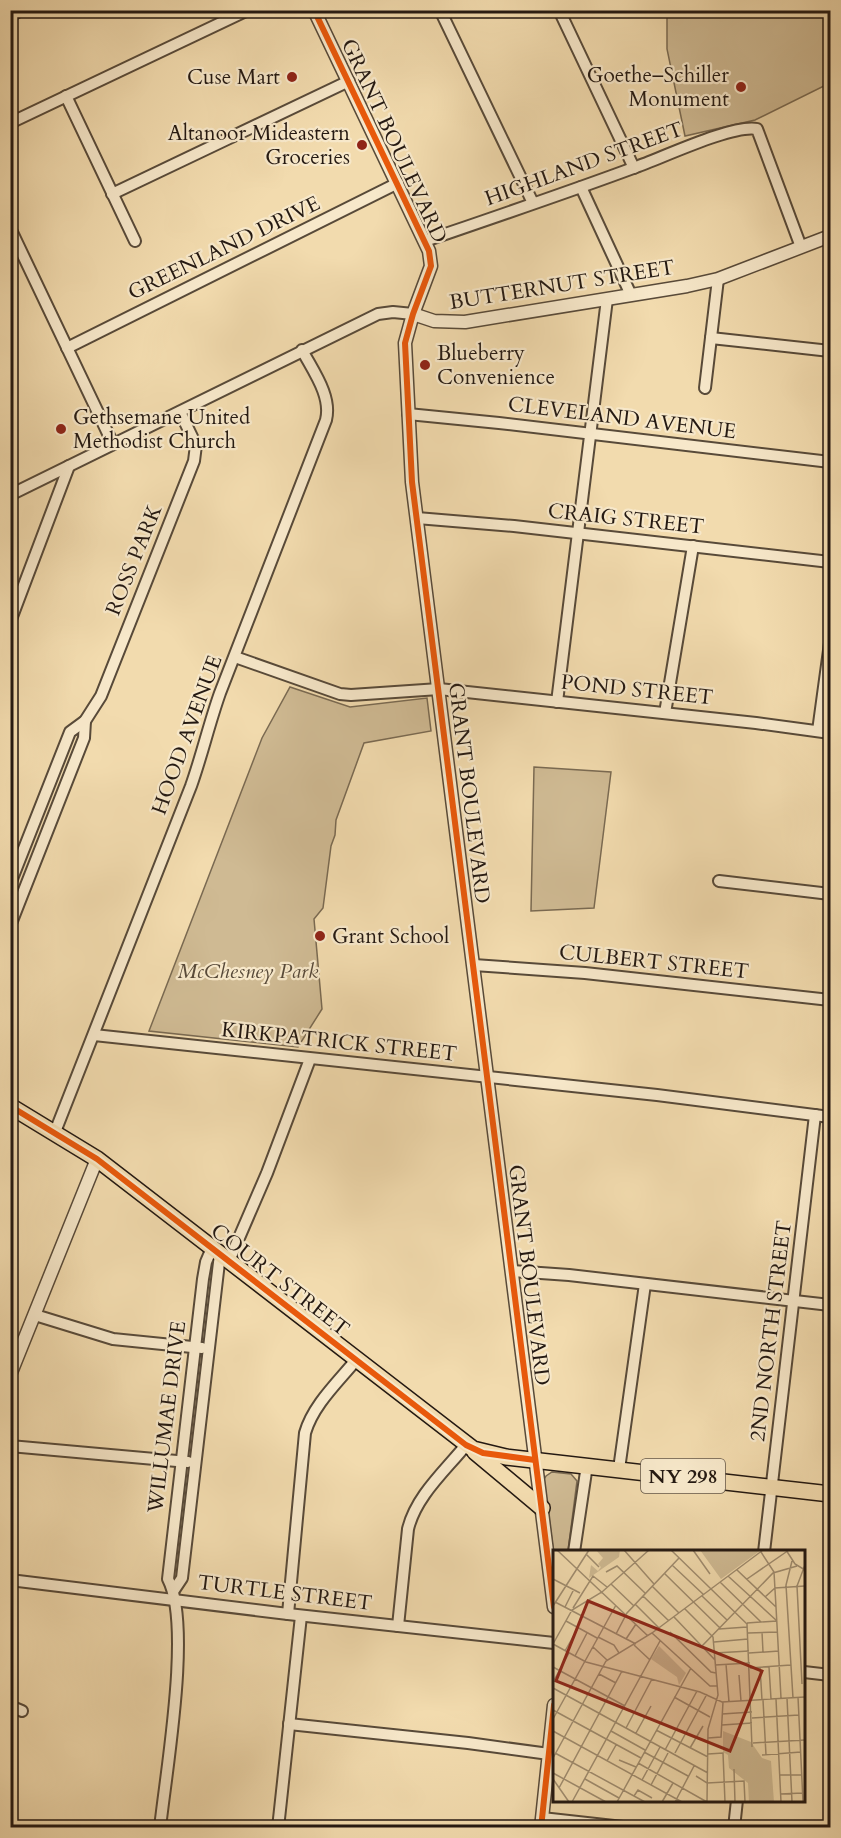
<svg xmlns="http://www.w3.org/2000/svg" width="841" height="1838" viewBox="0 0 841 1838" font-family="Cardo,serif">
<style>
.green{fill:#cfba93;stroke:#7a6a52;stroke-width:1.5}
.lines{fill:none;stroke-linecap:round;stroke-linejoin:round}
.minor-casing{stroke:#584a39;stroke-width:14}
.tertiary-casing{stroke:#584a39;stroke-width:15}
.primary-casing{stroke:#241912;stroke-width:18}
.minor{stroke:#f7e8ca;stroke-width:10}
.tertiary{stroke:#f7e8ca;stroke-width:12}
.primary{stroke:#f2dbae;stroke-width:15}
.cycleway-casing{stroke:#f7e8ca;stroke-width:10}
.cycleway{stroke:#e8590c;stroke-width:6}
.poi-dot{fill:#8f2418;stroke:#f7e8ca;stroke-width:2}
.labels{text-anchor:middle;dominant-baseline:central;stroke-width:4.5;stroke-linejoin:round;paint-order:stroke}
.shield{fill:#f7e8ca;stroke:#635749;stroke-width:1.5}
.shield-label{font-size:20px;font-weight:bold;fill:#241912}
.poi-label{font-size:21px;fill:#241912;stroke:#f7e8ca;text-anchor:end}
.street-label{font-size:21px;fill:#241912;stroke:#f7e8ca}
.park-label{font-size:21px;font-style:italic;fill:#574939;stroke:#f7e8ca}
.inset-road{fill:none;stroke:#a08d70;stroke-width:1.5}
.view{fill:#8f2418;fill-opacity:0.15;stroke:#8f2418;stroke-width:3}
.inset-edge{fill:none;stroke:#241912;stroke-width:3}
</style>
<rect width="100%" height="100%" fill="#f2dbae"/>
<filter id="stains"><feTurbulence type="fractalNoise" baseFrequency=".00333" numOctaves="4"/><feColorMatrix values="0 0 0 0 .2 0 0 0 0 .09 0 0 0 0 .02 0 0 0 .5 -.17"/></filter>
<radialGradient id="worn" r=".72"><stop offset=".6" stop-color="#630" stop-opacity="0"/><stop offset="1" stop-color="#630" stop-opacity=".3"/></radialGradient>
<g class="green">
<polygon points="667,11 830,11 830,83 755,120 685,136 667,49"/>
<polygon points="290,687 350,707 427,698 431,731 364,743 336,820 335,835 331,846 323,908 314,919 322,1009 298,1047 149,1031 262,738"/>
<polygon points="534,767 611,772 594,908 531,911"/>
<polygon points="552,1472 571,1474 577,1481 568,1551 554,1552 554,1556 544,1479 546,1476"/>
</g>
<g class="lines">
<defs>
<g id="minor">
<polyline points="440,10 533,203"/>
<polyline points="559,10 634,168"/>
<polyline points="10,16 21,10"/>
<polyline points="66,96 135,241"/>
<polyline points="10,123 248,10"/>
<polyline points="581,187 631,295"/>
<polyline points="112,194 349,81"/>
<polyline points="10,228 113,444"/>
<path d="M425,241C495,217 566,193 636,167C662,158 733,124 757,129L801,247"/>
<polyline points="711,338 830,351"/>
<polyline points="67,348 398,183"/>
<polyline points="705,388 718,279"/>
<polyline points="408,414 499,423 830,462"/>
<polyline points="10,495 378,314 393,312 413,314"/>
<polyline points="417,518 514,526 830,562"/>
<polyline points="10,622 69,466"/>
<polyline points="235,657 340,694 351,695 439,689 756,723 830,733"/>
<polyline points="557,702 607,299"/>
<polyline points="665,713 693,546"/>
<polyline points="818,731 830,643"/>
<polyline points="719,881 830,894"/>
<polyline points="10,884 70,732 85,721 101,696 194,461 196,445 180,412"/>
<polyline points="10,926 84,738 85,721"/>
<polyline points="474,965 585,973 830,1000"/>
<polyline points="94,1035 657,1095 830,1117"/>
<path d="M55,1132L191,786C202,755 209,724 220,693L326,420C332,396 313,371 302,350"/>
<polyline points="229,1261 267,1173 310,1059"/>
<polyline points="512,1271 569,1275 830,1305"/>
<polyline points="35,1315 113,1339 202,1348"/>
<polyline points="10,1446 188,1462"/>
<polyline points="619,1469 645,1284"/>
<polyline points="574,1552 587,1465"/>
<polyline points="764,1552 815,1115"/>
<polyline points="10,1580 288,1614 554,1643"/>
<polyline points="174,1590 182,1578 220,1254"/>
<path d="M288,1614L305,1433C313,1405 338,1382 356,1360"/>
<path d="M398,1626L408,1529C416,1496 445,1471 466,1445"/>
<polyline points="804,1672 830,1675"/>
<polyline points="10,1706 22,1711"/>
<polyline points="289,1724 468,1743 549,1754"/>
<polyline points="542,1818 632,1828"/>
<path d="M160,1828C166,1771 192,1625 168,1579L203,1279L206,1262L212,1248"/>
<polyline points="278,1828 301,1616"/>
<polyline points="734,1828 737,1800"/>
</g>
<g id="tertiary">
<polyline points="314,10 429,251 431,266 413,314 405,343 412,482 554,1607"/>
<polyline points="413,314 434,321 465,322 687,286 718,279 830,236"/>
<polyline points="10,1375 97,1159"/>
<polyline points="541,1828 554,1705"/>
</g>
<g id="primary">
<polyline points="10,1106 97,1159 473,1449 506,1457 830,1494"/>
<polyline points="475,1452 542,1508"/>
</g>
</defs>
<use href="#minor" class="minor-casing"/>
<use href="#tertiary" class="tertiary-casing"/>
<use href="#primary" class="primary-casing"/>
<use href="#minor" class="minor"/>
<use href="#tertiary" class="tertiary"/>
<use href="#primary" class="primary"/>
<defs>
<g id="cycleway">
<polyline points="314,10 429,251 431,266 413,314 405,343 412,482 554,1607"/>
<polyline points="10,1106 97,1159 466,1445 483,1453 535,1460"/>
<polyline points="541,1828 554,1705"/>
</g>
</defs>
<use href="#cycleway" class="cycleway-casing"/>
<use href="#cycleway" class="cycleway"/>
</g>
<g class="poi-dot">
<circle cx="292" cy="77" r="6"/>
<circle cx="741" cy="87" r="6"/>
<circle cx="362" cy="145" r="6"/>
<circle cx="425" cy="365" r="6"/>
<circle cx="61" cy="429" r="6"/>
<circle cx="320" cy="936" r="6"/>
</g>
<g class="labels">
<rect class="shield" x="641" y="1459" width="84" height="34" rx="4.5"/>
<g class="shield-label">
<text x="683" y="1476">NY 298</text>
</g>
<g class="poi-label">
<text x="729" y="75">Goethe–Schiller<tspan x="729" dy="24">Monument</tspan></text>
<text x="280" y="77">Cuse Mart</text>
<text x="350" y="133">Altanoor Mideastern<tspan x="350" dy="24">Groceries</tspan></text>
<text x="437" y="353" text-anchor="start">Blueberry<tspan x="437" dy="24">Convenience</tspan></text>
<text x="73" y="417" text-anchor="start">Gethsemane United<tspan x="73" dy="24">Methodist Church</tspan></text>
<text x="332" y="936" text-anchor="start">Grant School</text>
</g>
<g class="street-label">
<text transform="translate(394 141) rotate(65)">GRANT BOULEVARD</text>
<text transform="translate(584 164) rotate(-20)">HIGHLAND STREET</text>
<text transform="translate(224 248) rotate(-26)">GREENLAND DRIVE</text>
<text transform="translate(562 285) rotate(-9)">BUTTERNUT STREET</text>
<text transform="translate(622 418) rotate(7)">CLEVELAND AVENUE</text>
<text transform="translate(626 519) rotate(6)">CRAIG STREET</text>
<text transform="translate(134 560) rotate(-68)">ROSS PARK</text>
<text transform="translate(637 690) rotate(6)">POND STREET</text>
<text transform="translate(187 735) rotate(-70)">HOOD AVENUE</text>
<text transform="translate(469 793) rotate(83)">GRANT BOULEVARD</text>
<text transform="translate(654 962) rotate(6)">CULBERT STREET</text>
<text transform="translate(339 1042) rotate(6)">KIRKPATRICK STREET</text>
<text transform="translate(529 1275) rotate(83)">GRANT BOULEVARD</text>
<text transform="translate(280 1280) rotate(38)">COURT STREET</text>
<text transform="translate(771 1331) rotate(-83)">2ND NORTH STREET</text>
<text transform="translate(167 1417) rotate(-83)">WILLUMAE DRIVE</text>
<text transform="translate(285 1593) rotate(7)">TURTLE STREET</text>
</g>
<g class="park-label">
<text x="248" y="971">McChesney Park</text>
</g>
</g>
<g transform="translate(553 1550)">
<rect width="252" height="252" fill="#f2dbae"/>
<path d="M43,0H67L66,7L36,28L38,15L45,21L48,17L45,14L50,8ZM147,0H208L168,29ZM106,96L133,123L126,135L124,127L98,109ZM170,181L198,192L209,208L218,211L221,252H196L195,233L176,218L175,205L170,202Z" fill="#cfba93"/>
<path class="inset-road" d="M4,0L95,86M71,0L101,34M118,0L194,74L199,197M140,0L157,24M233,0L242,14L252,20M208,2L221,22L223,57M33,4L46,17M239,11L233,35L240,148M119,15L151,45M184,20L223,57L228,148M53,22L64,16L92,43M111,23L167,78M175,26L224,71M0,29L27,43M194,29L236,0M167,32L208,72M58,34L81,56M99,36L126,63M90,46L116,71M149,46L174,70M212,47L222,38L252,36M2,52L83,94M82,54L106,78M0,56L36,0M12,57L21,39M20,58L40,26L54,37M132,59L160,87L165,145L155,179L154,252M121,67L162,110M13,71L44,88M194,73L224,71M166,79L194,77M117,82L158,122L163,123M209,82L210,102M99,83L157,136H164M195,83L224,82M63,84L74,63L126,8M45,87L61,95L66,103M73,89L83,74M161,92L195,89M0,94L33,112L147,142L169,152L252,147M0,94L19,60L49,42L96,0M81,95L97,110M149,96L220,23L244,16M40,97L54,110M12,101L25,78M162,103L196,101M196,103L226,101M22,106L34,83M173,114L176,152M162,115L197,113M0,117L72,156M207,117L209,150M216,117L218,149M197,118L238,115M46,124L63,133M186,125L188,151M0,132L16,103M249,134L244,36L252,15M0,138L155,223M121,147L157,167M245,147L250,252M234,148L239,252M223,149L228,252M210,150L213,205M0,160L88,208M169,164L199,162M199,168L246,165M0,169L63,55M169,175L199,173M73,178L99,129M103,180L155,207M0,181L129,252M58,181L92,200M83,183L98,156M155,188L168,187L170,152M200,193L252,190M137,198L150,176M112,200L144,141M91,202L135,226M2,203L92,252M122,203L154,144M155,204L170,203L172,252M209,205L248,202M0,208L53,111L99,83L210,0M66,210L83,217M54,211L63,195M85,213L154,252M181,219L182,252M0,223L53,252M226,225H249M143,226L154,233L191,231L192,252M0,229L16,252M32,229L66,248M89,230L107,197M98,235L115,203M6,238L69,121M227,244L250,243M81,246L85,240L99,248M19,252L107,91M64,252L138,118M109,252L120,233M122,252L141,216"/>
<path class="view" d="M35,51L209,121L177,201L3,131Z"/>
<rect width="252" height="252" class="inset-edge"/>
</g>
<rect width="841" height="1838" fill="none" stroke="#f2dbae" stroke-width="36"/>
<rect x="12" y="12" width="817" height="1814" fill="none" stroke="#241912" stroke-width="3"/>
<rect x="18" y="18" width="805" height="1802" fill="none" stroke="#241912" stroke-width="1.5"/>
<rect width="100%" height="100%" filter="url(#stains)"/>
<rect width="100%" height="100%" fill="url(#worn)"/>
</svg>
